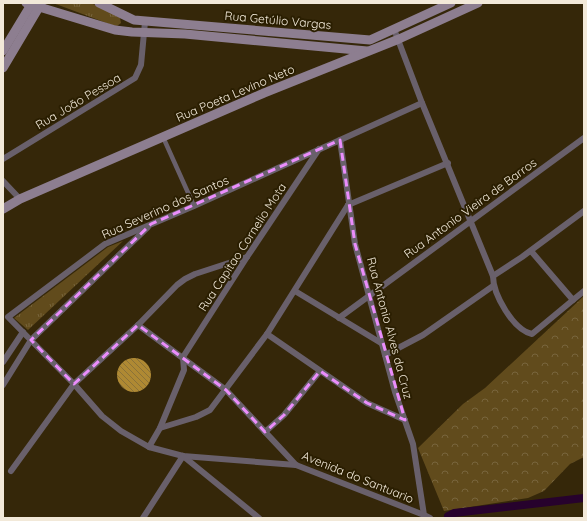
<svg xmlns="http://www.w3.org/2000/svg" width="587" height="521" viewBox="0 0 587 521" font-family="Quicksand,sans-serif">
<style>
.forest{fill:url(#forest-crowns)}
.park{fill:url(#park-tufts)}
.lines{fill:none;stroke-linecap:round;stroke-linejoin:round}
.canal{stroke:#27022d;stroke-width:8}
.building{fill:url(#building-back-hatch)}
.pedestrian{stroke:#69606b;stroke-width:4.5}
.minor{stroke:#69606b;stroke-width:6}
.secondary{stroke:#8d7e90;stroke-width:9}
.marked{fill:none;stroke:#eb8dfc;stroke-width:3;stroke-dasharray:8 5;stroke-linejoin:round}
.labels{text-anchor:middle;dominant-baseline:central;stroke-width:4;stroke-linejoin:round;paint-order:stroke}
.street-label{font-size:12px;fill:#f2e9d9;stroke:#2a1e01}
</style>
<defs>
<pattern id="forest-crowns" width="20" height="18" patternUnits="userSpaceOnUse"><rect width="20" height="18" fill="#614b1c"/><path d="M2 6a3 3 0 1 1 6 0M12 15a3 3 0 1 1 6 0" fill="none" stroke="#78653c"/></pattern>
<pattern id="park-tufts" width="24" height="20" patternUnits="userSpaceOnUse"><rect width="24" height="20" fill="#614b1c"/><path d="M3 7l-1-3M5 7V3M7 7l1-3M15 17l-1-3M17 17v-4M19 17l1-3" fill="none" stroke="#78653c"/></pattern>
<pattern id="building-back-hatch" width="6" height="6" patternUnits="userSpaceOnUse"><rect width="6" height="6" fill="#af8933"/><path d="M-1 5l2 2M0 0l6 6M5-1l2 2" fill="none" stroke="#8b7238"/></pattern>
</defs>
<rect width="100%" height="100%" fill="#352709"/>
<polygon class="forest" points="584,296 584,457 570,464 544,491 528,498 444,511 418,448 463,404 485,388"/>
<g class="park">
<polygon points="53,3 91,3 117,16 120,18 121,23 117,26 112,25"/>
<polygon points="123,241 28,330 14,318 108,247"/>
</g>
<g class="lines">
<polyline class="canal" points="448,516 454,513 584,498"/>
</g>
<circle class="building" cx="134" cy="375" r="17"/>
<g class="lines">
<polyline class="pedestrian" points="163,137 194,206"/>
<g class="minor">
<path d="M394,29L422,103L493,276C493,294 513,330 532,334L573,300"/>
<polyline points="340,140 355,244 395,392 413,444 424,515 430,518"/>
<polyline points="3,159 135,78 141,65 145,22"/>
<polyline points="3,181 20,199"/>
<polyline points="348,205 448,163"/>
<polyline points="531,251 573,300 584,291"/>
<polyline points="493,276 522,257 584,211"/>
<polyline points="295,291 381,343"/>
<polyline points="339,318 584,138"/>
<polyline points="138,325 226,390 296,465 424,515"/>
<polyline points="267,334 367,403 405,420"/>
<polyline points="385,355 423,335 493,286"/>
<polyline points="3,362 23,332"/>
<polyline points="3,385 31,340 148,227"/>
<polyline points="160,428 196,417 210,410 267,334 348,205"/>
<polyline points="265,432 284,415 320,371"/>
<polyline points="149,447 160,428 184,370 183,357 247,257 319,149"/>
<polyline points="183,456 259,518"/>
<polyline points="296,465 183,456 149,447 121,431 102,416 74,384 8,317 105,244 194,206 422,103"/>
<polyline points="11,471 74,384 138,325 177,285 185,279 195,274 247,257"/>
<polyline points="143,518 183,456"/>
</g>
<g class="secondary">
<polyline points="26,3 115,30 132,32 185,34 367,51"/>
<polyline points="99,3 134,20 370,40 451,3"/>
<polyline points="3,51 32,3"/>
<polyline points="3,68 41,4"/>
<polyline points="3,209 20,199 264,93 399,39 478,3"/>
</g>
</g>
<path class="marked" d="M340,140L355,244L405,420L367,403L320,371L284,415L265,432L226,390L138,325L74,384L31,340L151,224Z"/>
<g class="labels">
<g class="street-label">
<text transform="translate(278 20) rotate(5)">Rua Getúlio Vargas</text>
<text transform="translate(235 93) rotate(-23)">Rua Poeta Levino Neto</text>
<text transform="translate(78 101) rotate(-31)">Rua João Pessoa</text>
<text transform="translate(165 207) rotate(-24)">Rua Severino dos Santos</text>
<text transform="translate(470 208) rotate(-36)">Rua Antonio Vieira de Barros</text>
<text transform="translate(242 247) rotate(-57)">Rua Capitao Cornelio Mota</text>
<text transform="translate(390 328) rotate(75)">Rua Antonio Alves da Cruz</text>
<text transform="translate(358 477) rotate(22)">Avenida do Santuario</text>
</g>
</g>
<rect width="587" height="521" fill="none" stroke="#f2e9d9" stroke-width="8"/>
</svg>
